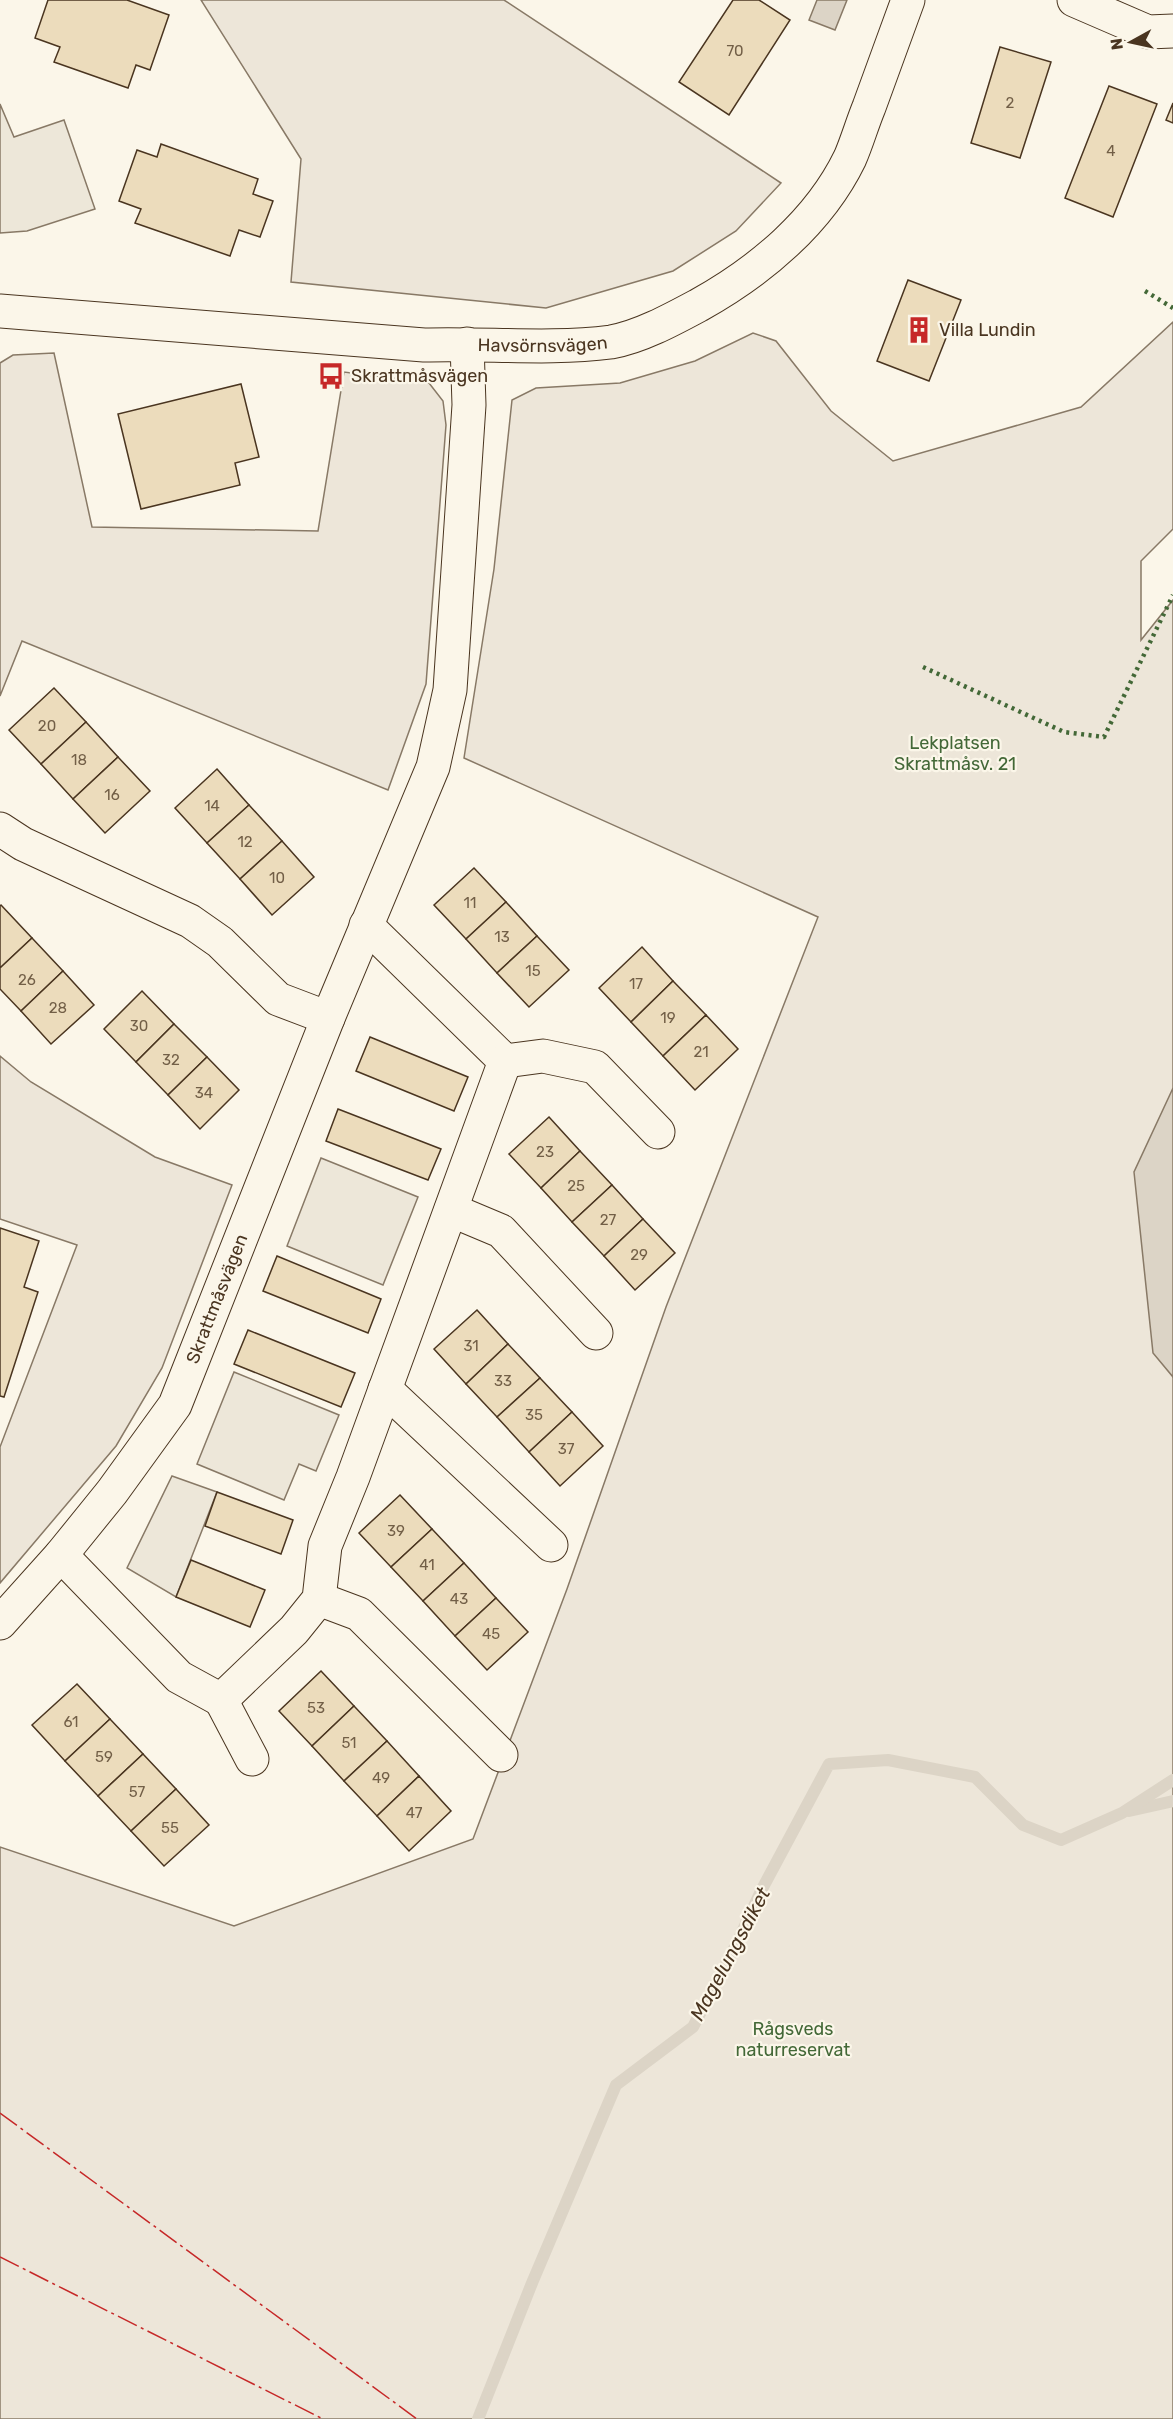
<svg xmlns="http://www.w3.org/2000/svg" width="1173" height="2419" viewBox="0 0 1173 2419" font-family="Rubik,sans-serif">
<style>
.green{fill:#ede6d9;stroke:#887966;stroke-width:1.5}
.parking{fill:#ede7d9;stroke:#887966;stroke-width:1.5}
.water{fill:#dcd4c6;stroke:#887966;stroke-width:1.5}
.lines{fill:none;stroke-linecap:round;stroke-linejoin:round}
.stream{stroke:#dcd4c6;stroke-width:12}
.building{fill:#ecdcbc;stroke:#4a3520;stroke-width:1.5}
.minor-casing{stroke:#4a3520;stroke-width:35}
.minor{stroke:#fbf6e9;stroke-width:33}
.hedge{stroke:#436837;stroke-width:4.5;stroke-dasharray:3 4.5;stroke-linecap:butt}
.power{stroke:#c62828;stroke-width:1.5;stroke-dasharray:21 4.5 3 4.5;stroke-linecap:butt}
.labels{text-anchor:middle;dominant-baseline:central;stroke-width:4.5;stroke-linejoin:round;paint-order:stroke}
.number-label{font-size:15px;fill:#725f47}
.poi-label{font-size:18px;fill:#4a3520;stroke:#fbf6e9;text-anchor:start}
.street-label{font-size:18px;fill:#4a3520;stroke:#fbf6e9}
.park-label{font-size:18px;fill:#436837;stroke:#fbf6e9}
.water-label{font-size:20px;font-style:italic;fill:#4a3520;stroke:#fbf6e9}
</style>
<rect width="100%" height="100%" fill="#fbf6e9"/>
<g class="green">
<polygon points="201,0 504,0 781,183 736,231 673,271 546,308 291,282 301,159"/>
<polygon points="1173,322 1173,529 1141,561 1141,640 1173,600 1173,2419 0,2419 0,1847 234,1926 473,1839 567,1589 666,1307 818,917 464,758 494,569 512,400 536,388 620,383 695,361 753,333 776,341 831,411 893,461 1081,407"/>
<polygon points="54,353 92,527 318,531 344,372 429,383 443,401 446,425 426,684 388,790 22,641 0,696 0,363 13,355"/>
<polygon points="0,1056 31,1082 155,1157 232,1185 162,1368 116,1446 0,1583 0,1447 77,1245 0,1219"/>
</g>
<g class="parking">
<polygon points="0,104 14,137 64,120 95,209 27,231 0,233"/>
<polygon points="321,1158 418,1197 383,1285 287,1246"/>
<polygon points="234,1372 339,1415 316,1471 299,1464 284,1500 197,1464"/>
<polygon points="172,1476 217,1492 176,1597 127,1568"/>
</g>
<g class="water">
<polygon points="817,0 847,0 835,30 809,20"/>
<polygon points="1173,1088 1173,1377 1153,1353 1134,1172"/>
</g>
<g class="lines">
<g class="stream">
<polyline points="1129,1811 1173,1801"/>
<polyline points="478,2419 532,2283 616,2085 693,2027 738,1941 761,1891 829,1764 888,1760 975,1777 1023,1825 1061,1840 1122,1813 1173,1780"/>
</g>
</g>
<g class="building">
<polygon points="48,0 127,0 169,15 150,70 136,65 128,88 54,62 60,47 35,38"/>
<polygon points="733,0 759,0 790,20 729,115 679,82"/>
<polygon points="1000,47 1051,62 1020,158 971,143"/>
<polygon points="1109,86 1157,104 1113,217 1065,198"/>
<polygon points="1173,103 1173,123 1166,120"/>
<polygon points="161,144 258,179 253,194 273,201 260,237 239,230 230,256 135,223 141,209 119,201 137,150 157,157"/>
<polygon points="908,280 961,300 929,381 877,361"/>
<polygon points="241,384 259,457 235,463 240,485 141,509 118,414"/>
<polygon points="54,688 86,722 41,764 9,730"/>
<polygon points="86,722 118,757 73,799 41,764"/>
<polygon points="118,757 150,791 105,833 73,799"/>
<polygon points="217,769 249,805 207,843 175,808"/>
<polygon points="249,805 282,841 240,879 207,843"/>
<polygon points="282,841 314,877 272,915 240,879"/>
<polygon points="474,868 506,902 466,939 434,905"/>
<polygon points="506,902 537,936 497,973 466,939"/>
<polygon points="1,905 32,938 0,968 0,906"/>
<polygon points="537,936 569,970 529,1007 497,973"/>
<polygon points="32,938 63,971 21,1011 0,989 0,968"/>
<polygon points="642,947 673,981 631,1022 599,988"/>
<polygon points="63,971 94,1005 51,1044 21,1011"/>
<polygon points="673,981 706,1015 663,1056 631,1022"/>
<polygon points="142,991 174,1024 136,1062 104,1029"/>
<polygon points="706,1015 738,1049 695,1090 663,1056"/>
<polygon points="174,1024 207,1057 168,1095 136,1062"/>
<polygon points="370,1037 468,1077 454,1111 356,1071"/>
<polygon points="207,1057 239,1090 200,1129 168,1095"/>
<polygon points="338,1109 441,1149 428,1180 326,1141"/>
<polygon points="549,1117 580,1151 541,1188 509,1154"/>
<polygon points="580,1151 612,1185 572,1222 541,1188"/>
<polygon points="612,1185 643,1219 604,1256 572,1222"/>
<polygon points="643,1219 675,1253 635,1290 604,1256"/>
<polygon points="0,1228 39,1241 24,1287 38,1292 4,1397 0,1396"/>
<polygon points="277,1256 381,1299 368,1333 263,1291"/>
<polygon points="477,1310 508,1344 466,1384 434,1349"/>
<polygon points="248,1330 355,1373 341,1407 234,1364"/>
<polygon points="508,1344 540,1378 497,1417 466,1384"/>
<polygon points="540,1378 572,1412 529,1452 497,1417"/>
<polygon points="572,1412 603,1446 560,1486 529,1452"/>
<polygon points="217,1492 293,1520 281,1554 205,1526"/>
<polygon points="400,1495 432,1529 391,1567 359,1533"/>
<polygon points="432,1529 464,1563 423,1601 391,1567"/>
<polygon points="191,1560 265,1590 250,1627 176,1597"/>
<polygon points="464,1563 496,1598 455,1636 423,1601"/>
<polygon points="496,1598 528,1632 487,1670 455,1636"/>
<polygon points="321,1671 354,1706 312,1746 279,1711"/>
<polygon points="77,1684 110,1719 65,1761 32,1725"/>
<polygon points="354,1706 387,1741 344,1781 312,1746"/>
<polygon points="110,1719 143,1754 98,1796 65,1761"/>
<polygon points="387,1741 419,1776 377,1816 344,1781"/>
<polygon points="143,1754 176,1789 131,1831 98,1796"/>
<polygon points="419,1776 451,1811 409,1851 377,1816"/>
<polygon points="176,1789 209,1825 164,1866 131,1831"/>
</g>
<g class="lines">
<defs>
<g id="minor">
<polyline points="1074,0 1148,32 1173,31"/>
<path id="s1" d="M0,311L424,345C487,343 549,350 611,342C640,337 673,319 699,305C760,271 819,222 850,158C857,142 862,124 869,107C882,71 895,36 908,0"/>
<polyline points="0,829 23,844 190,921 220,942 278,999 328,1018"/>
<polyline points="366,925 505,1061 543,1056 595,1067 658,1132"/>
<polyline points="451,1210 501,1231 596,1333"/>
<polyline points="385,1389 551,1545"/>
<polyline points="61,1555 179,1677 221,1700 294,1630 319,1599 325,1546 353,1477 505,1061"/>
<polyline points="319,1599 359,1614 501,1755"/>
<path id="s2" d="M0,1623L61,1555L112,1492L175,1405L328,1018L433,767L450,690L469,405L467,344"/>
<polyline points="221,1700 252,1759"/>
</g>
</defs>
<use href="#minor" class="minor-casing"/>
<use href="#minor" class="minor"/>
<g class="hedge">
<polyline points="1145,291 1173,308"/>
<polyline points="923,667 1064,732 1104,737 1173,595"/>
</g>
<g class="power">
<polyline points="0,2113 417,2419"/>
<polyline points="0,2257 323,2419"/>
</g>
</g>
<defs>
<symbol id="building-bare" viewBox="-9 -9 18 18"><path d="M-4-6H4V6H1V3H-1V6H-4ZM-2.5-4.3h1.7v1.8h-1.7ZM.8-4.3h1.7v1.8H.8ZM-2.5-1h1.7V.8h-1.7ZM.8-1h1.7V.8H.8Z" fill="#c62828" stroke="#fbf6e9" stroke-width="2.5" paint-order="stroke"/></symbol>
<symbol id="bus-bare" viewBox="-9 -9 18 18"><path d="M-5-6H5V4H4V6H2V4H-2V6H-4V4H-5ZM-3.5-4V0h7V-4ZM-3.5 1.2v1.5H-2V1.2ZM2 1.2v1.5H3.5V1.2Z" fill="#c62828" stroke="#fbf6e9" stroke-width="2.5" paint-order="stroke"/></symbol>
</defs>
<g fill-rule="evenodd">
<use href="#building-bare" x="900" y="311" width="38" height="38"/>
<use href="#bus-bare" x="312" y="357" width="38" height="38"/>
</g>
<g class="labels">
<g class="number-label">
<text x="735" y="51">70</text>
<text x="1010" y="103">2</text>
<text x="1111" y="151">4</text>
<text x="47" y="726">20</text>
<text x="79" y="760">18</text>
<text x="112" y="795">16</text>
<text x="212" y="806">14</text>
<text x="245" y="842">12</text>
<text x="277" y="878">10</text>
<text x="470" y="903">11</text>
<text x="502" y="937">13</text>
<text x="533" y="971">15</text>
<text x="27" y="980">26</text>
<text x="636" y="984">17</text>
<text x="58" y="1008">28</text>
<text x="668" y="1018">19</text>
<text x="139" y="1026">30</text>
<text x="701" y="1052">21</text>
<text x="171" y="1060">32</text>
<text x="204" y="1093">34</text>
<text x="545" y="1152">23</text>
<text x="576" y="1186">25</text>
<text x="608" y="1220">27</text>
<text x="639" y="1255">29</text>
<text x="471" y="1346">31</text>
<text x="503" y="1381">33</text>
<text x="534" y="1415">35</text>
<text x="566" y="1449">37</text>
<text x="396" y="1531">39</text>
<text x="427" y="1565">41</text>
<text x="459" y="1599">43</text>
<text x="491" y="1634">45</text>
<text x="316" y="1708">53</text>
<text x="71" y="1722">61</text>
<text x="349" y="1743">51</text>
<text x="104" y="1757">59</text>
<text x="381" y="1778">49</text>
<text x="137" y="1792">57</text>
<text x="414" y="1813">47</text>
<text x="170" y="1828">55</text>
</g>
<g class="poi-label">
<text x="939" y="330">Villa Lundin</text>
<text x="351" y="376">Skrattmåsvägen</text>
</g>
<g class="street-label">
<text stroke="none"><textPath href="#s1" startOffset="544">Havsörnsvägen</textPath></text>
<text stroke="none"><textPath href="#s2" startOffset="394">Skrattmåsvägen</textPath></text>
</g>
<g class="park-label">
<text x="955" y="743">Lekplatsen<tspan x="955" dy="21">Skrattmåsv. 21</tspan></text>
<text x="793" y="2029">Rågsveds<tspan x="793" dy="21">naturreservat</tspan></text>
</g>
<g class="water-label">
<text transform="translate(730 1954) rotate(-62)">Magelungsdiket</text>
</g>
</g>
<g transform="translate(1131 42) rotate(262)" stroke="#fbf6e9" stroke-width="4.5" paint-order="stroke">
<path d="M0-4.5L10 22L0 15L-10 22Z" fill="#4a3520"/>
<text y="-9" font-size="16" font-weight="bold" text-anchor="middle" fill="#4a3520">N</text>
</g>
</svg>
